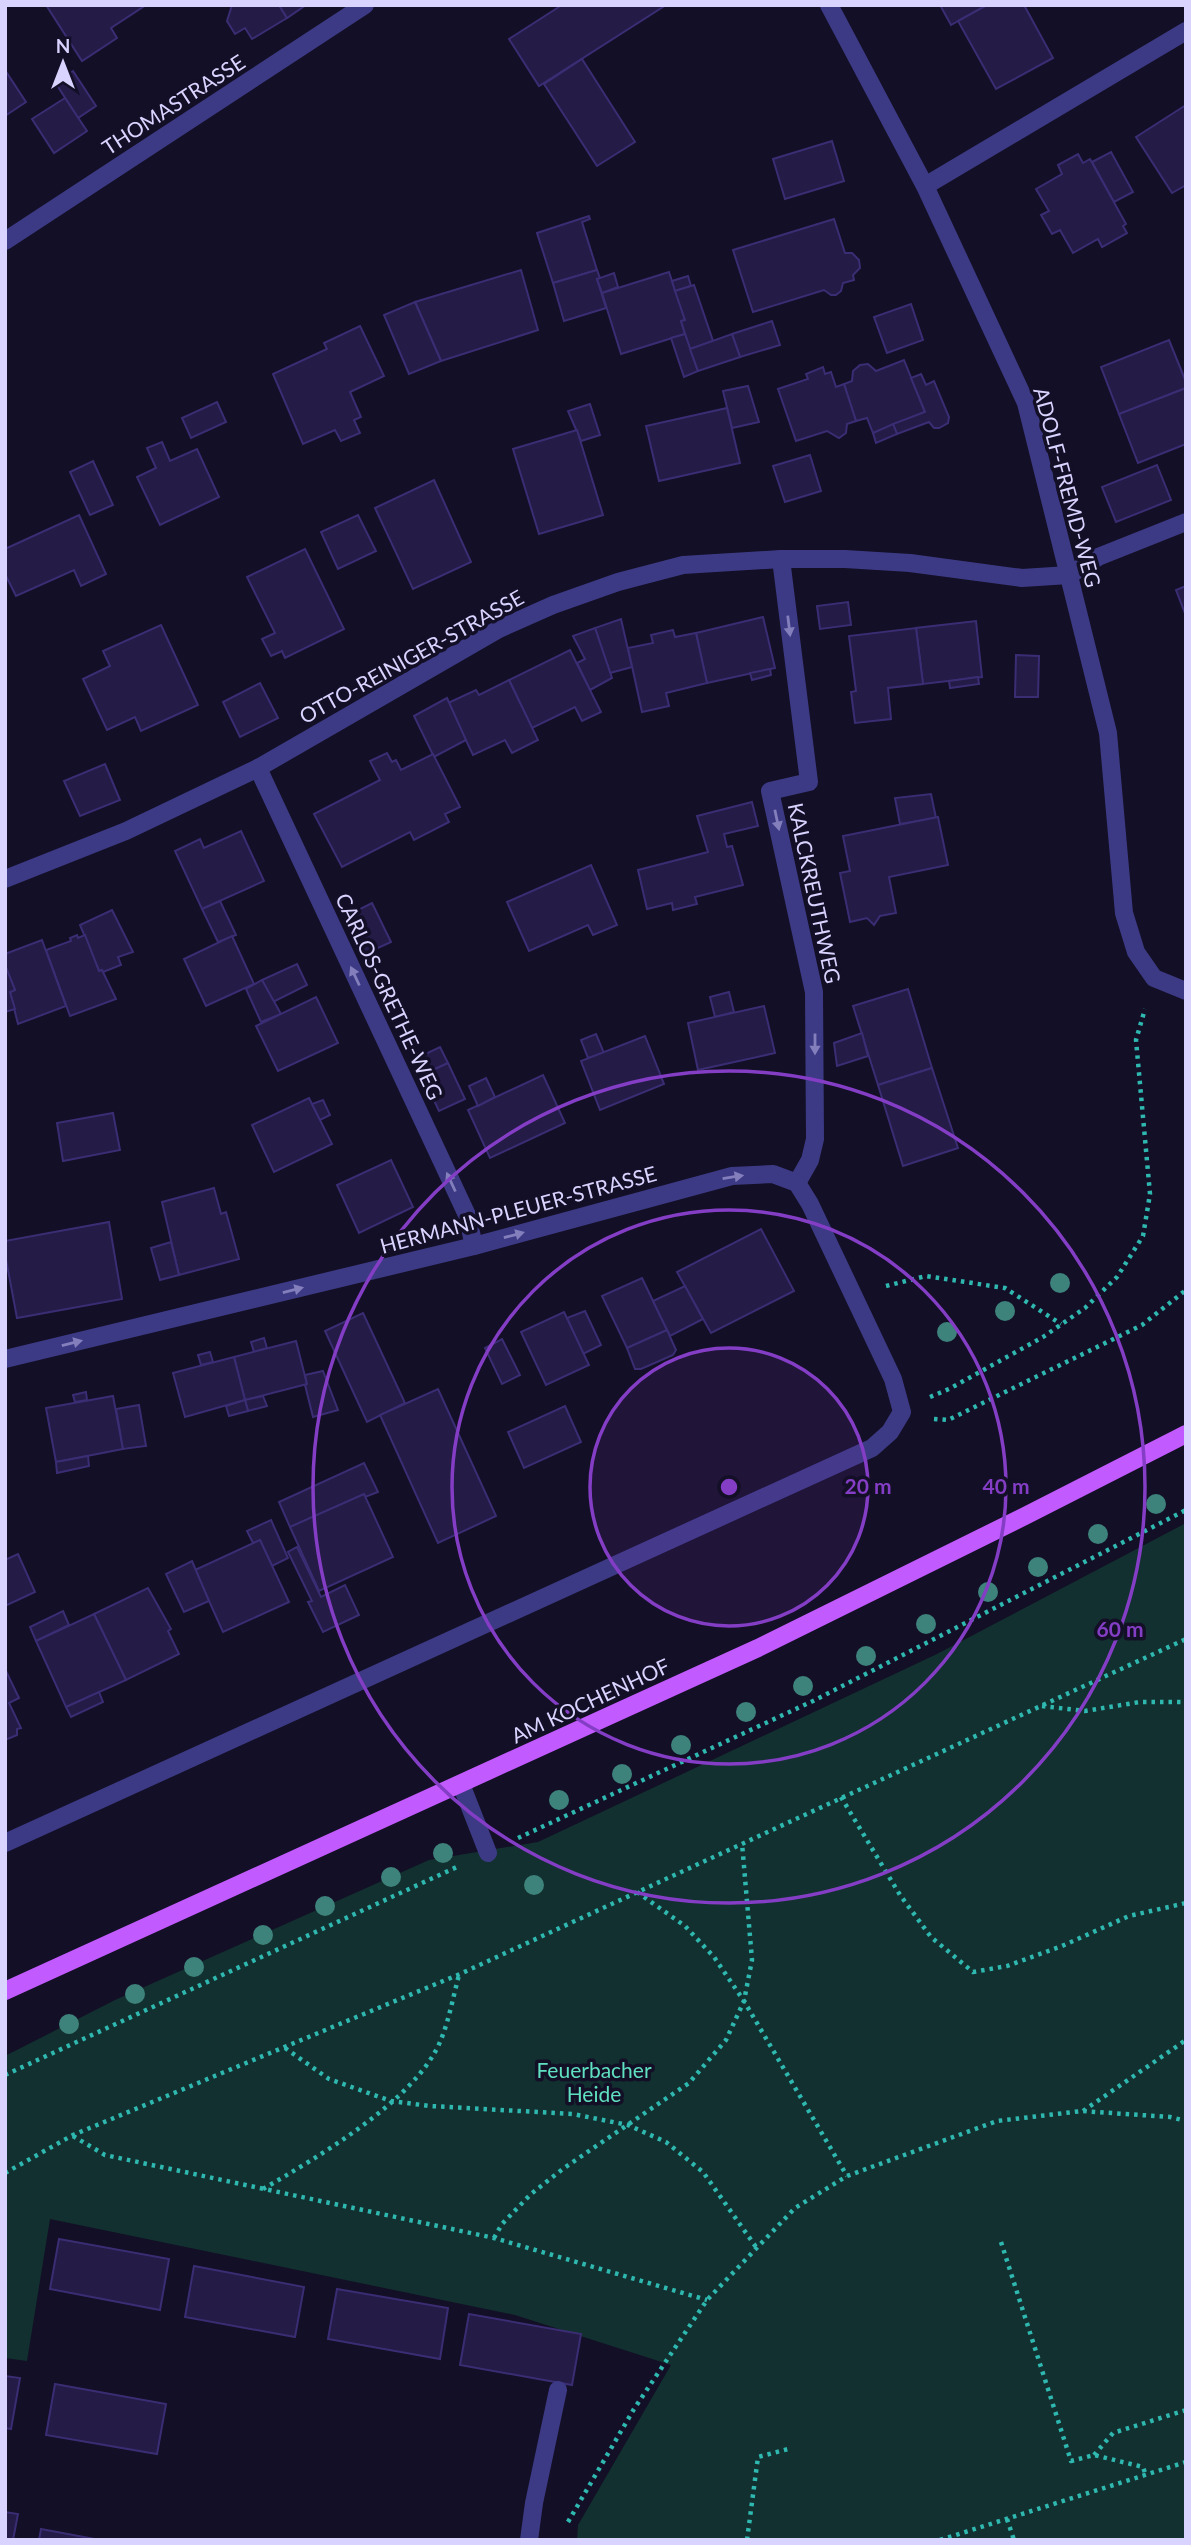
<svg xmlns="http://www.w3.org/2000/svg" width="1191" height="2545" viewBox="0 0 1191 2545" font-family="Lato,sans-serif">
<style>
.green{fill:#12302f}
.building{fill:#241b47;stroke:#3b2d73;stroke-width:2}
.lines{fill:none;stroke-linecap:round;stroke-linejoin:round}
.path{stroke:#2fb8b0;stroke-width:4.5;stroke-dasharray:3.5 5;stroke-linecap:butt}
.minor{stroke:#3d3a85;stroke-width:18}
.major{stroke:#c25bff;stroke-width:18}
.tree{fill:#3d827b}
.oneway{fill:#837fbc}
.ring{fill:none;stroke:#843dc5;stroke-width:3.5}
.labels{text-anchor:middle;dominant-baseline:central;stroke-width:7;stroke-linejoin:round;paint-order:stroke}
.street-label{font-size:21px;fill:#d9d4ff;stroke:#130f26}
.park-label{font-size:21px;fill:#5fe0c0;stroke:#130f26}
.centre{fill:#843dc5;stroke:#130f26;stroke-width:3.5}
.ring-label{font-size:21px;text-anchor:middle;font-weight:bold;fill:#843dc5;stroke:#130f26;stroke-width:7;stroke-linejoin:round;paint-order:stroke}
</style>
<rect width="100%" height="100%" fill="#130f26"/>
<polygon class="green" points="1186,1523 1186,2540 577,2540 578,2525 671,2365 515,2315 50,2219 27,2361 5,2358 5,2056 115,2000 429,1860 538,1842 937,1654"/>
<g class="building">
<polygon points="46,5 146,5 111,28 117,38 82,61"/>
<polygon points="232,5 279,5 287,18 252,39 245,28 235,34 227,21"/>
<polygon points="279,5 306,5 287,18"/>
<polygon points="562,5 666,5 539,86 509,39"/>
<polygon points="940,5 987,5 951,25"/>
<polygon points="987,5 1024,5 1053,58 996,89 958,21"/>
<polygon points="582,59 635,142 597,166 544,84"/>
<polygon points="5,70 26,102 5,116"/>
<polygon points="73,71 96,106 78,118 55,82"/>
<polygon points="65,98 87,131 54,153 32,119"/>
<polygon points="1186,105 1186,185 1172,193 1136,137"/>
<polygon points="832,141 844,181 785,199 773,159"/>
<polygon points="1111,152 1133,192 1114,202 1092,162"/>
<polygon points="1078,154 1083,163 1090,159 1126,224 1123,226 1127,233 1102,247 1098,239 1073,253 1060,230 1052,234 1041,215 1049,211 1036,189 1062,174 1058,165"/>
<polygon points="589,216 590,219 582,222 597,270 553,283 537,233"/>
<polygon points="834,219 845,253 852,253 859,260 860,268 853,275 854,280 843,283 841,291 836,295 831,295 824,290 753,312 733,250"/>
<polygon points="521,270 538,330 441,361 415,302"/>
<polygon points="597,270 600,278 597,279 606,308 564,321 553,283"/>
<polygon points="669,272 685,320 681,321 685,334 621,354 602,293"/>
<polygon points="614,273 618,287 602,293 597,279"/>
<polygon points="688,276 691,286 675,291 672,281"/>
<polygon points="694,285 713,341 690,349 681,321 685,320 675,291"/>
<polygon points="415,302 441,361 409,374 384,315"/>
<polygon points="911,304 923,340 887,353 874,317"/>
<polygon points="772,321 780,345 740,357 732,334"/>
<polygon points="360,326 384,376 350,392 361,417 354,420 360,433 341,441 335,430 303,444 273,374 327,349 324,343"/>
<polygon points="685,334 698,371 684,377 671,338"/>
<polygon points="732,334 740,357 698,371 690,349"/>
<polygon points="1169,340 1186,382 1186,388 1119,414 1101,367"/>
<polygon points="904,360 925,412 873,433 867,418 856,421 844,384 852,381 853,371 860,365 868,364 876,371"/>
<polygon points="823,367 825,374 831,372 836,387 844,384 856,421 847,424 846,433 839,438 827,431 796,441 778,389 808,379 806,374"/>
<polygon points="921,374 926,385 934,381 949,417 948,423 939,428 934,428 929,422 897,434 893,424 925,412 911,378"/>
<polygon points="748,386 759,422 732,428 723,391"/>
<polygon points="1186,388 1186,444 1138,463 1119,414"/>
<polygon points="217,402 226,422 191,438 182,418"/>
<polygon points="590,404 600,435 581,441 568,411"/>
<polygon points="727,408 740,463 659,481 646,426"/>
<polygon points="893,424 897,434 876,443 873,433"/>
<polygon points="577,430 603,515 539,534 513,449"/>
<polygon points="162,442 170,461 197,449 219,497 160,525 137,477 156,468 147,448"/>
<polygon points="810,455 821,491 785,502 773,466"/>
<polygon points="93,461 113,505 90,515 70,472"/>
<polygon points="1157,465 1171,500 1116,522 1102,487"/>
<polygon points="434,480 471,562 413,589 375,508"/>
<polygon points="79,515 106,574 81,586 74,570 16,596 5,574 5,549"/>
<polygon points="358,515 376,551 338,569 321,532"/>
<polygon points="305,549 344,629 285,658 282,651 271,656 262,639 275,633 247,577"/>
<polygon points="1186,586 1186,616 1176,590"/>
<polygon points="848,602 851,625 820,629 817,606"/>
<polygon points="763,617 775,668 707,683 696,633"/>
<polygon points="621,619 632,667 610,673 595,628"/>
<polygon points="976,621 982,677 923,684 916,628"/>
<polygon points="161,625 198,705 141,731 135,717 107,730 83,679 110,666 103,651"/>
<polygon points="595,628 612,678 590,690 577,663 585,659 573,636"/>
<polygon points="916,628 923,684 888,688 891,719 855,723 851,692 856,691 849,636"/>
<polygon points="673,630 675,637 696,633 707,683 666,693 669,706 642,712 628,648 653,643 651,635"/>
<polygon points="570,650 601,712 582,721 575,707 532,728 509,680"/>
<polygon points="1016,655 1039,656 1038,697 1015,697"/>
<polygon points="770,669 771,675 752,680 750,673"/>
<polygon points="978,677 979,684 950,688 949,681"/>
<polygon points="509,680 538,740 512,753 505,740 473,755 448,703 476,690 479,695"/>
<polygon points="260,683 278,718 240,737 223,702"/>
<polygon points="447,698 466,740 434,757 414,716"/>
<polygon points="387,753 392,762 396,760 401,770 433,754 460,807 445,814 449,822 414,840 410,832 342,867 314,814 380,780 370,761"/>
<polygon points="105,764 120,800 80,816 64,781"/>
<polygon points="931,794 936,818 900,824 895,798"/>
<polygon points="752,802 758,826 724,834 727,847 732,846 743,885 695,897 697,904 673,910 672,903 647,909 638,870 708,852 697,816"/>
<polygon points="938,817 948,865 889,877 896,913 880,916 874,925 867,918 850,922 840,873 850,871 843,836"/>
<polygon points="241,831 264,881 202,909 175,851 200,839 204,848"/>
<polygon points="591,865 617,925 593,935 588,925 529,951 507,902"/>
<polygon points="220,901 236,935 218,942 202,909"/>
<polygon points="372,903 391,942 365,954 346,916"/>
<polygon points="112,910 133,952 118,957 121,965 103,972 102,970 99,971 80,925"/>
<polygon points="77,935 78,938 85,935 99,971 102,970 116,999 70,1016 46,950 71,941 70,938"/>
<polygon points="232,936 254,984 206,1006 184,959"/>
<polygon points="42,940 66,1006 18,1024 10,992 15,990 5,965 5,954"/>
<polygon points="297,964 307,985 273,1002 262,980"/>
<polygon points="5,965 15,990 10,992 15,1009 5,1012"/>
<polygon points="262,980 281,1014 261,1022 246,989"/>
<polygon points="908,989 932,1068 878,1085 853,1006"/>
<polygon points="729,992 734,1012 715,1017 710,997"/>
<polygon points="316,997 338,1043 278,1071 256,1026"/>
<polygon points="764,1006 775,1053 698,1070 688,1023"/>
<polygon points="862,1033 868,1056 837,1066 834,1043"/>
<polygon points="596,1034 604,1053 588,1058 581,1040"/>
<polygon points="645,1036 664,1084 600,1110 581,1061"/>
<polygon points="440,1047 448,1063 422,1075 415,1059"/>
<polygon points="448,1063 465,1099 439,1111 422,1075"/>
<polygon points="932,1068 958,1148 903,1166 878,1085"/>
<polygon points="543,1075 565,1123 490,1158 468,1110"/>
<polygon points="486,1078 495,1097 478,1106 469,1086"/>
<polygon points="309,1098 332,1144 274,1172 252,1125"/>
<polygon points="323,1100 330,1115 320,1120 312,1104"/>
<polygon points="113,1113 120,1150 63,1161 57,1123"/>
<polygon points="391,1160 413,1207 359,1233 337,1185"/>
<polygon points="214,1188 221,1214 226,1212 239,1259 179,1275 162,1202"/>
<polygon points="109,1222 122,1299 17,1318 5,1254 5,1241"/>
<polygon points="761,1229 794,1291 711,1333 677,1272"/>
<polygon points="171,1242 179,1275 160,1280 151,1248"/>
<polygon points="642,1278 667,1330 627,1348 602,1296"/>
<polygon points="685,1286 703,1319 670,1336 653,1301"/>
<polygon points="585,1311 601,1345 583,1354 567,1318"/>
<polygon points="564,1312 589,1365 546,1385 521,1332"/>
<polygon points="363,1313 405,1403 367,1422 325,1331"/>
<polygon points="667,1330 676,1350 673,1355 641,1369 635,1369 627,1348"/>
<polygon points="264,1338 267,1348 254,1352 251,1342"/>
<polygon points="502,1339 520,1375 502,1384 485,1348"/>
<polygon points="296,1341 307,1384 245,1400 234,1357"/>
<polygon points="210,1352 213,1362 201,1365 198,1355"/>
<polygon points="234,1357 245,1400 185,1417 173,1373"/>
<polygon points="323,1371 338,1410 313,1417 305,1385 307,1384 305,1375"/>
<polygon points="438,1389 496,1516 438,1543 380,1415"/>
<polygon points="86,1392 87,1400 75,1402 73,1395"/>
<polygon points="113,1396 123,1449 56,1462 46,1408"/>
<polygon points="263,1396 267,1406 248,1411 245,1400"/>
<polygon points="245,1400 248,1411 229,1416 226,1406"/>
<polygon points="139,1405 146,1446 123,1449 116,1409"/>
<polygon points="565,1406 581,1442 524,1468 508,1432"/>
<polygon points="88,1456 89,1466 57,1473 56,1462"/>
<polygon points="364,1463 378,1492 365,1497 364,1494 290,1527 279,1502"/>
<polygon points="364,1494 393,1557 319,1591 290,1527"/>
<polygon points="271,1520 288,1558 272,1566 260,1540 253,1543 247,1531"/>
<polygon points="260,1540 289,1602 223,1632 195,1570"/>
<polygon points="297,1547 321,1597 345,1585 359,1615 323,1632 308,1602 312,1601 288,1552"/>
<polygon points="18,1554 35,1592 5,1606 5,1560"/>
<polygon points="192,1561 209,1601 184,1612 166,1574"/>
<polygon points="148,1588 171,1629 168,1631 179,1654 126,1680 94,1614"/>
<polygon points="63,1611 69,1625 36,1641 30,1627"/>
<polygon points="94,1614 126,1680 66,1707 36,1641"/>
<polygon points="5,1669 19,1698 9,1703 21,1728 17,1729 17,1735 5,1740"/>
<polygon points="99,1692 103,1702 71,1717 66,1707"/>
<polygon points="59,2239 169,2259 160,2310 50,2289"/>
<polygon points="194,2266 304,2287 295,2337 185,2317"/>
<polygon points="337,2289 448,2308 440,2359 328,2339"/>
<polygon points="469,2314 581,2334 572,2385 460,2365"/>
<polygon points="5,2376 20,2378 11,2429 5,2428"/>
<polygon points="55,2384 166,2404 157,2454 46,2435"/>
<polygon points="5,2512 18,2514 13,2540 5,2540"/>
<polygon points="41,2529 100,2540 39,2540"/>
</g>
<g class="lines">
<g class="path">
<polyline points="886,1286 926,1276 1005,1288 1061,1324"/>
<polyline points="930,1397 949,1389 1043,1337 1085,1308 1117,1277 1143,1236 1150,1194 1136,1040 1145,1009"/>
<polyline points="934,1419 948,1420 1142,1325 1186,1290"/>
<polyline points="1042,1706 1085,1711 1140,1702 1186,1702"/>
<polyline points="841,1797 900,1895 931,1937 973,1972 1007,1966 1062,1946 1129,1916 1186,1903"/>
<polyline points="518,1838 813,1701 1186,1510"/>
<polyline points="637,1892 685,1926 714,1957 744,2001 847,2176"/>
<polyline points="285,2048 329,2079 391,2101 430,2106 573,2114 628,2125 666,2142 703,2172 756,2247"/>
<polyline points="5,2075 459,1866"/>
<polyline points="1083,2111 1186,2040"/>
<polyline points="73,2136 105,2155 494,2238 707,2300"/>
<polyline points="5,2173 73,2135 460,1974 1186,1639"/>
<path d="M263,2189C316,2158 415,2101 440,2042C449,2021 453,1997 459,1975"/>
<polyline points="494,2238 502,2224 531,2194 564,2168 689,2083 726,2040 744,2001 752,1960 742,1843"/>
<polyline points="1001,2242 1071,2461 1094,2455 1143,2467 1146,2476"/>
<polyline points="1094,2455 1113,2433 1186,2410"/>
<polyline points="1007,2519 1014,2540"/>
<polyline points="568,2522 634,2409 707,2300 795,2208 847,2176 997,2121 1082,2111 1170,2117 1186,2121"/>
<polyline points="747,2540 758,2457 792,2448"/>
<polyline points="940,2540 1186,2462"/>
</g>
<g class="minor">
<polyline points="829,5 925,186 1026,403 1108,733 1124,913 1136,952 1154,978 1186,991"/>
<polyline points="925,186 1186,31"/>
<polyline points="5,241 365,5"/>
<polyline points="781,559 809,782 770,791 814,992 815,1139 810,1160 797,1183"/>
<polyline points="258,768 467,1215 474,1246"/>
<polyline points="5,879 126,831 258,768 499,629 553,605 618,582 683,565 781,559 845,559 910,563 1022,578 1069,575 1098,557 1186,522"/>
<polyline points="5,1359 474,1246 732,1176 773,1174 797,1183 810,1204 893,1379 902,1412 890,1432 872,1448 5,1843"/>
<polyline points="461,1784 488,1853"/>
<polyline points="529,2540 534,2503 558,2390"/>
</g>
<polyline class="major" points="5,1991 758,1648 1025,1516 1186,1434"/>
</g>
<g class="tree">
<circle cx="1060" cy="1283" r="10"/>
<circle cx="1005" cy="1311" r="10"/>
<circle cx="947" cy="1332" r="10"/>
<circle cx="1156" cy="1504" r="10"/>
<circle cx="1098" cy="1534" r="10"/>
<circle cx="1038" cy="1567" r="10"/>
<circle cx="988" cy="1592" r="10"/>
<circle cx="926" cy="1624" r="10"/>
<circle cx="866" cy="1656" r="10"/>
<circle cx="803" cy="1686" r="10"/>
<circle cx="746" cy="1712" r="10"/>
<circle cx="681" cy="1745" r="10"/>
<circle cx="622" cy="1774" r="10"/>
<circle cx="559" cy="1800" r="10"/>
<circle cx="443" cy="1853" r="10"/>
<circle cx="391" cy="1877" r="10"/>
<circle cx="534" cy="1885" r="10"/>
<circle cx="325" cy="1906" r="10"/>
<circle cx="263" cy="1935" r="10"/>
<circle cx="194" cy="1967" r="10"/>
<circle cx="135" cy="1994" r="10"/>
<circle cx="69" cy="2024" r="10"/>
</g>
<defs><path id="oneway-solid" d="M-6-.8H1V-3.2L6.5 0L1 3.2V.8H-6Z" transform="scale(1.75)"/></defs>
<g class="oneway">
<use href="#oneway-solid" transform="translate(789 626) rotate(83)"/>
<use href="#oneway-solid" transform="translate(777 820) rotate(78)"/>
<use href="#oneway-solid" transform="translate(355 976) rotate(-115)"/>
<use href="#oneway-solid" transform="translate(815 1044) rotate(90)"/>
<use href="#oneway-solid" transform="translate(733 1177) rotate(-9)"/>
<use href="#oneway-solid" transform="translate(451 1182) rotate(-115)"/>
<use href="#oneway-solid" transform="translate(514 1235) rotate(-15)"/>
<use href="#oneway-solid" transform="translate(293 1290) rotate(-14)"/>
<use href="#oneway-solid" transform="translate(72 1343) rotate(-14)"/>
</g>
<circle cx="729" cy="1487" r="139" fill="#843dc5" fill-opacity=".12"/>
<g class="ring">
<circle cx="729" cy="1487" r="139"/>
<circle cx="729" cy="1487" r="277"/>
<circle cx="729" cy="1487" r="416"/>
</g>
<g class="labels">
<g class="street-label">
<text transform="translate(173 104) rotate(-33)">THOMASTRASSE</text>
<text transform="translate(1068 487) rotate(75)">ADOLF-FREMD-WEG</text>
<text transform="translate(411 656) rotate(-29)">OTTO-REINIGER-STRASSE</text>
<text transform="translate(815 893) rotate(78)">KALCKREUTHWEG</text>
<text transform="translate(390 996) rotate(65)">CARLOS-GRETHE-WEG</text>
<text transform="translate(518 1209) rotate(-15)">HERMANN-PLEUER-STRASSE</text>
<text transform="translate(590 1700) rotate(-25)">AM KOCHENHOF</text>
</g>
<g class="park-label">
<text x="594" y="2069">Feuerbacher<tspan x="594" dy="24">Heide</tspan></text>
</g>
</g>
<circle cx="729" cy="1487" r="10" class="centre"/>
<g class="ring-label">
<text x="868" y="1494">20 m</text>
<text x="1006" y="1494">40 m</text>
<text x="1120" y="1637">60 m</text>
</g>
<rect width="1191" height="2545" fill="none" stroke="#d9d4ff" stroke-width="14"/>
<g transform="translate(63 63)" stroke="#130f26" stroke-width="5" paint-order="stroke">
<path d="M0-5L12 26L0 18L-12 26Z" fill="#d9d4ff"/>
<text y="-10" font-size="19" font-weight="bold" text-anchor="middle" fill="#d9d4ff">N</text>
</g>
</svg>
